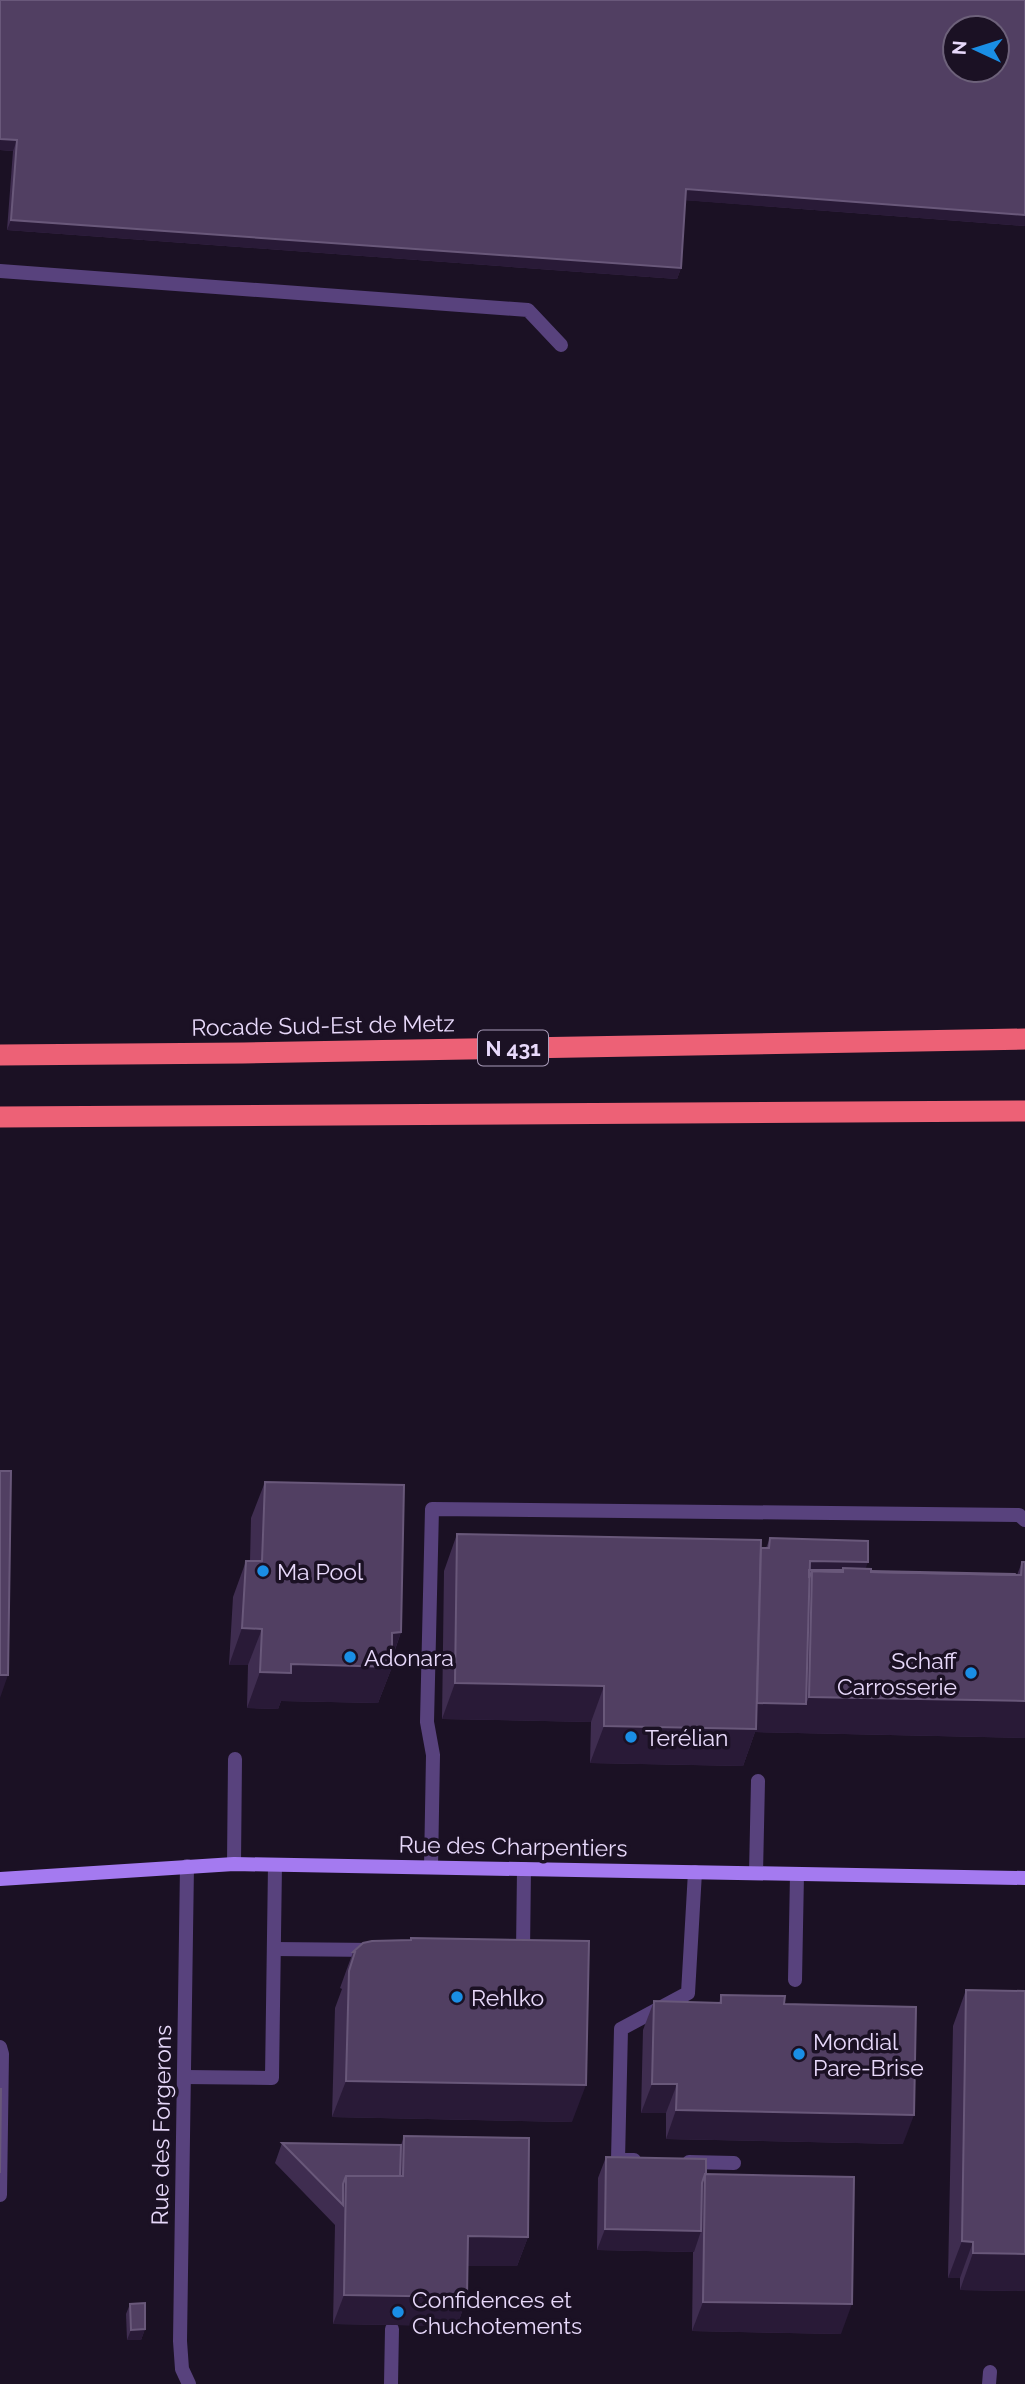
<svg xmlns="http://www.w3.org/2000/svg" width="1025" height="2384" viewBox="0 0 1025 2384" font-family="Raleway,sans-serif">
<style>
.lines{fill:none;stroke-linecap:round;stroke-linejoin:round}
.lane{stroke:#58427d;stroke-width:14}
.street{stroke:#58427d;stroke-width:14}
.secondary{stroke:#a47af0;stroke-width:14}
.highway{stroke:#ed6176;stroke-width:21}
.wall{fill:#3f2d50}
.shaded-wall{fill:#291a37}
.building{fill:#513f62;stroke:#69587a;stroke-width:2;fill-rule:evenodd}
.poi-dot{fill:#1a8ee5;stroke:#1b1124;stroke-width:2.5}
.labels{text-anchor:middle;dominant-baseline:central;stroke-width:7;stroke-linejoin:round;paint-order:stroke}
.shield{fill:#1b1124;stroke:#aa9dba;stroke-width:2}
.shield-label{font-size:21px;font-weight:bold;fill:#e8d9fb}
.street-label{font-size:23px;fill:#e8d9fb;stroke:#1b1124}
.poi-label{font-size:23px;fill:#e8d9fb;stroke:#1b1124;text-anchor:start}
</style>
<rect width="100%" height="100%" fill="#1b1124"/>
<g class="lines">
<g class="lane">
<polyline points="0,271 528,310 561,345"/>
<polyline points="234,1864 235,1759"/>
<polyline points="431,1867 433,1755 427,1722 432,1509 1019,1515 1025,1520"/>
<polyline points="756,1873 758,1781"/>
<polyline points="274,1949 375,1950"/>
<polyline points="515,1950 523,1951 524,1869"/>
<polyline points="795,1980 797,1874"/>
<polyline points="0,2047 2,2054 0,2195"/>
<polyline points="184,2077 272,2078 275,1865"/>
<polyline points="634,2160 618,2160 621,2029 688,1993 695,1872"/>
<polyline points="689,2162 734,2163"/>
<polyline points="391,2384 392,2329"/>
<polyline points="989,2384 990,2372"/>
</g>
<polyline class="street" points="187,1866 180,2341 182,2369 189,2384"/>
<polyline class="secondary" points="0,1879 234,1864 1025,1878"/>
<g class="highway">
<polyline points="0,1055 243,1053 1025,1039"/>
<polyline points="0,1117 1025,1111"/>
</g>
</g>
<g class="wall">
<polygon points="0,0 1025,0 1025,226 685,200 681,268 677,279 7,230 13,151 0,150"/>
<polygon points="265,1482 401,1632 392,1659 392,1667 378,1703 281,1701 278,1709 247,1708 248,1665 229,1665 233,1597 246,1561 250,1561 251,1518"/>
<polygon points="457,1534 766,1548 770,1538 871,1571 1017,1575 1022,1562 1025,1738 755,1732 743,1766 590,1763 591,1722 442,1719 444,1571"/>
<polygon points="353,1952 572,2122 332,2117 335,2008 342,1989 340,1988"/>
<polygon points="966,1990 1025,1991 1025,2291 960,2290 960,2278 948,2278 953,2026"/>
<polygon points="721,1995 784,2004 903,2144 666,2139 666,2113 641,2113 643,2030 654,2001 719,2003"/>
<polygon points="404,2136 528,2237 517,2266 468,2266 467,2297 457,2326 333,2324 335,2225 275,2163 282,2143 401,2145"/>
<polygon points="606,2157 706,2174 841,2334 692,2331 693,2252 597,2250 598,2178"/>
<polygon points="130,2304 145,2329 141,2340 127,2340 126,2314"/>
</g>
<g class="shaded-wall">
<polygon points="0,139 17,140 13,151 0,150"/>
<polygon points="686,189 1025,215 1025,226 682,200"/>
<polygon points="11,220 681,268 677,279 7,230"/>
<polygon points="810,1561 868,1562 860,1584 812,1571 802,1590"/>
<polygon points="242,1628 262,1629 248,1665 229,1665"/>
<polygon points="401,1632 389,1667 392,1667 378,1703 281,1701 278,1709 247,1708 260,1672 291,1664 392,1633"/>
<polygon points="0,1675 8,1675 0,1698"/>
<polygon points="455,1683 604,1686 591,1722 442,1719"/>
<polygon points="809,1697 1025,1701 1025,1738 755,1732 743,1766 590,1763 604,1726 755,1703 806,1704"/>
<polygon points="346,2081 586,2085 572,2122 332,2117"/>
<polygon points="652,2084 677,2084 666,2113 641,2113"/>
<polygon points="676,2110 914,2115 903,2144 666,2139"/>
<polygon points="605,2229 701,2231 694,2252 597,2250"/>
<polygon points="468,2236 528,2237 517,2266 457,2266"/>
<polygon points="962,2241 973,2242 960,2278 948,2278"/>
<polygon points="973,2253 1025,2254 1025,2291 960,2290"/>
<polygon points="344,2295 467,2297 457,2326 333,2324"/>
<polygon points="703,2302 852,2304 841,2334 692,2331"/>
<polygon points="145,2329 141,2340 127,2340 131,2330"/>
</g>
<g class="building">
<path d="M0,0H1025V215L686,189L681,268L11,220L17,140L0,139ZM955,28H997V70H955Z"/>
<polygon points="0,1471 11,1471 8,1675 0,1675"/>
<polygon points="265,1482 404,1485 401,1632 392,1633 392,1667 291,1664 291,1673 260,1672 262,1629 242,1628 246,1561 262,1561"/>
<polygon points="457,1534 761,1540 756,1729 604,1726 604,1686 455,1683"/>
<polygon points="770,1538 868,1541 868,1562 810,1561 806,1704 757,1703 761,1548 769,1548"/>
<polygon points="1022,1562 1025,1562 1025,1701 809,1697 812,1571 843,1572 843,1568 871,1569 871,1572 1021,1575"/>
<polygon points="809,1570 842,1570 842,1572 812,1571 809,1578"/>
<polygon points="871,1571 1015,1574 1016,1575 871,1572"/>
<polygon points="411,1938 589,1941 586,2085 346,2081 349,1971 355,1952 353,1952 363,1943 372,1941 411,1940"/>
<polygon points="966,1990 1025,1991 1025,2254 973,2253 973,2242 962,2241"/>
<polygon points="721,1995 785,1996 784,2004 916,2007 914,2115 676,2110 677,2084 652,2084 654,2001 721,2003"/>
<polygon points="0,2089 1,2089 0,2173"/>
<polygon points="404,2136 529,2138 528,2237 468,2236 467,2297 344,2295 346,2176 403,2176"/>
<polygon points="282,2143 401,2145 400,2176 346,2176 343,2184 343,2205"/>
<polygon points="606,2157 706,2159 706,2174 705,2174 702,2183 701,2231 605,2229"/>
<polygon points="705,2174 854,2177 852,2304 703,2302"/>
<polygon points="145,2303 145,2329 131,2330 130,2304"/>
</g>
<g class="poi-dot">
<circle cx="263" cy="1571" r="7"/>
<circle cx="350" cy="1657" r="7"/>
<circle cx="971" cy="1673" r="7"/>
<circle cx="631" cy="1737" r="7"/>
<circle cx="457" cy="1997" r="7"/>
<circle cx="799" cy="2054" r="7"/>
<circle cx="398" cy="2312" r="7"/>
</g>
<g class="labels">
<rect class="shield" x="478" y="1030.5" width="70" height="35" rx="5"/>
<g class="shield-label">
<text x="513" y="1048">N 431</text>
</g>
<g class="street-label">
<text transform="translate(323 1025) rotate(-1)">Rocade Sud-Est de Metz</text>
<text transform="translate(513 1846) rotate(1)">Rue des Charpentiers</text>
<text transform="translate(161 2125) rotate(-89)">Rue des Forgerons</text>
</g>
<g class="poi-label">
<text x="277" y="1571">Ma Pool</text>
<text x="364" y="1657">Adonara</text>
<text x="957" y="1660" text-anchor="end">Schaff<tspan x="957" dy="26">Carrosserie</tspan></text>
<text x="645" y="1737">Terélian</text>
<text x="471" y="1997">Rehlko</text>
<text x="813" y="2041">Mondial<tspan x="813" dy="26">Pare-Brise</tspan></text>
<text x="412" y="2299">Confidences et<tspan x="412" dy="26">Chuchotements</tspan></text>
</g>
</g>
<g transform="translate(976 49) rotate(274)"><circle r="33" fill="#1b1124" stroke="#6d617a" stroke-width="2"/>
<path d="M0-5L12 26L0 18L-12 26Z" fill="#1a8ee5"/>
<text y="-10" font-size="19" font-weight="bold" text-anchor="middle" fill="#e8d9fb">N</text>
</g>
</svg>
